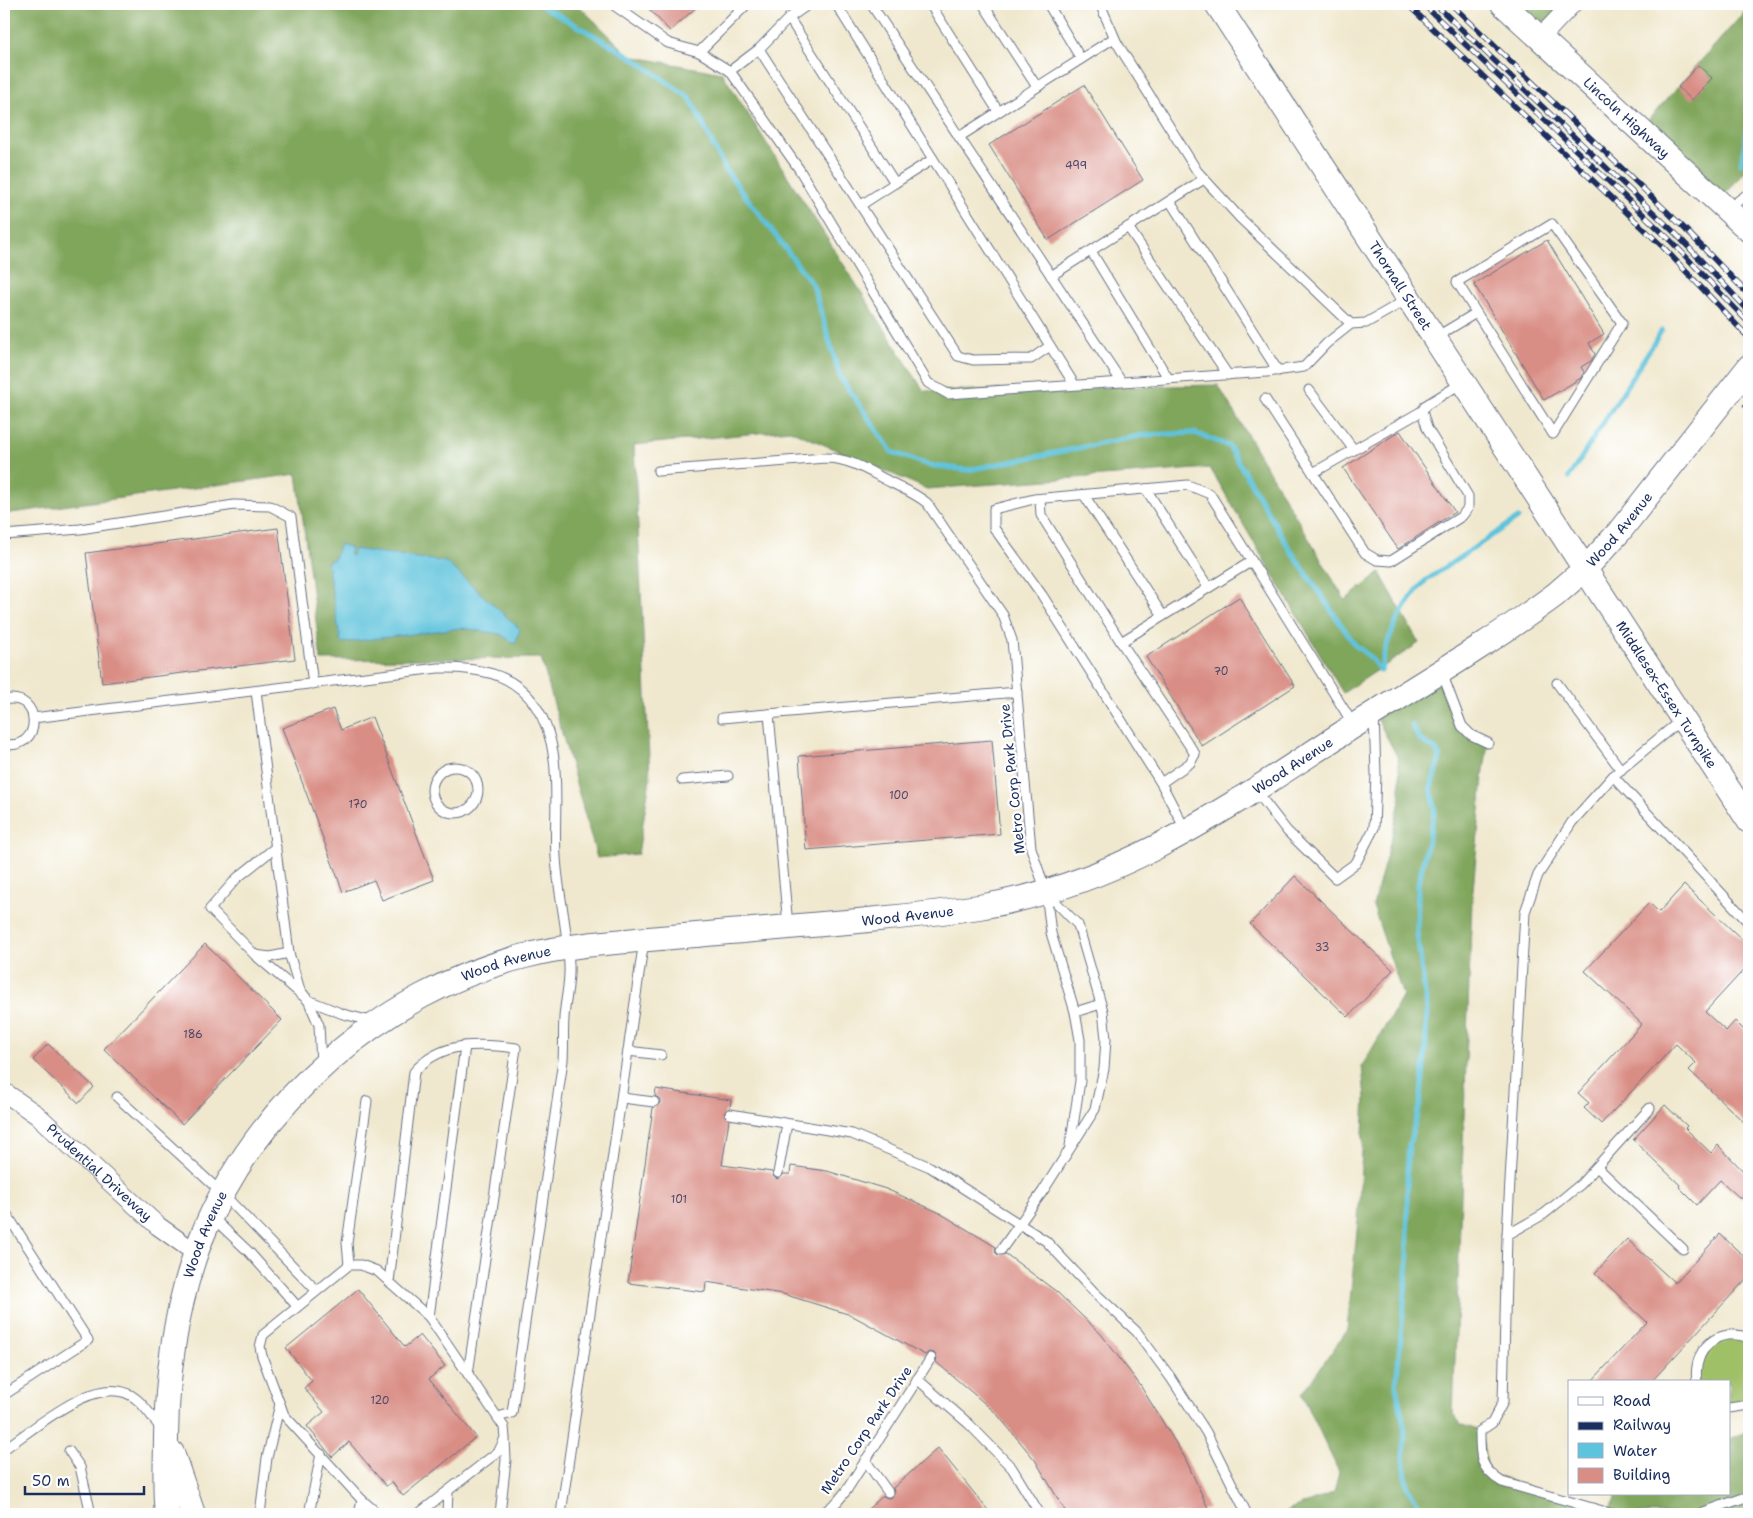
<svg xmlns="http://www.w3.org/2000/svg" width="1753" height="1518" viewBox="0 0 1753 1518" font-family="'Shantell Sans',sans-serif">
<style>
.green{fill:#a0c068;stroke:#5e7863}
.forest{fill:#80a65c;stroke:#4e6a5d}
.water{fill:#5ec3dc;stroke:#3c799d}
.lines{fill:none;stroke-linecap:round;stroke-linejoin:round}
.stream{stroke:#5ec3dc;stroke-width:5}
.building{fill:#d98e85}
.lane-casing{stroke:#667085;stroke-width:11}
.street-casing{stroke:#667085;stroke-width:20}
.secondary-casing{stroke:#667085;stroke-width:26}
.path{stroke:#667085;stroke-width:3;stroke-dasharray:4 4;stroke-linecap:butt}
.lane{stroke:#fff;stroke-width:9}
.street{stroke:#fff;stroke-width:18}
.secondary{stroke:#fff;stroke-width:24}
.rail-casing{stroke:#1b2f5e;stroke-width:5.5}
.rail{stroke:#fff;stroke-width:4;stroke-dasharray:11;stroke-linecap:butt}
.labels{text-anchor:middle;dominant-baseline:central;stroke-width:4.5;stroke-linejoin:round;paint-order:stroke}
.number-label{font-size:11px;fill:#4a4768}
.street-label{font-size:14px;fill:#1b2f5e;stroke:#fff}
</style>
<rect width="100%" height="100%" fill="#fff"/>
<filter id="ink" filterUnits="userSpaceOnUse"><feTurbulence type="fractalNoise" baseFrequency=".02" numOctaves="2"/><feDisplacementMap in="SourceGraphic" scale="10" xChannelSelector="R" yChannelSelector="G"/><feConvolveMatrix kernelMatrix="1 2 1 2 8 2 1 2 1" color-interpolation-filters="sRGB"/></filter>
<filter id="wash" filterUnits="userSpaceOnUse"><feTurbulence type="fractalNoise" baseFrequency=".0096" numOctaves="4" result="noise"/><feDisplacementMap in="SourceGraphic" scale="20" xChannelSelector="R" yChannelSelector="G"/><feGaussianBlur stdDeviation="1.12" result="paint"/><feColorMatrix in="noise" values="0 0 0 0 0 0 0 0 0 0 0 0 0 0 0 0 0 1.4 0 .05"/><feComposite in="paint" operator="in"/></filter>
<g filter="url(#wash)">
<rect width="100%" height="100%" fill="#f0e8ce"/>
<polygon class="green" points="1749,1338 1749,1405 1729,1408 1729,1382 1697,1382 1698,1358 1714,1339"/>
<g class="forest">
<polygon points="4,4 577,4 630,56 722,73 924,391 1218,385 1345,600 1380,573 1419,643 1343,693 1210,468 927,489 790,430 634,445 650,779 638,854 597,858 541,658 321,660 297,474 4,514"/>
<polygon points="1503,4 1572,4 1541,37"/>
<polygon points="1749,7 1749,166 1719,202 1640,129"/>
<polygon points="1441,670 1462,726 1488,743 1483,777 1472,901 1453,1414 1461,1424 1480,1431 1489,1474 1610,1513 1616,1494 1729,1494 1729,1439 1749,1431 1749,1514 1280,1514 1334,1492 1339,1472 1302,1394 1347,1330 1358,1221 1365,1098 1362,1066 1403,996 1373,906 1393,832 1400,801 1400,778 1398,758 1374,713"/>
</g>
<polygon class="water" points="340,544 351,548 349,555 352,556 354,549 446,562 520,629 515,644 500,634 461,628 341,643 327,562 334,559"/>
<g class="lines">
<g class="stream">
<polyline points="539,4 630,56 690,98 725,169 813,285 840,377 892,452 928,465 968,470 1144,435 1195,433 1229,446 1289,548 1355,645 1369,656 1381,671"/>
<polyline points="1741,163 1749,120"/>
<polyline points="1569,477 1662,330"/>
<path d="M1381,671C1386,636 1401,607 1425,581L1518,518"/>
<polyline points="1412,725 1419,739 1435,749 1440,757 1431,787 1435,810 1418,885 1417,933 1427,1009 1425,1058 1420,1104 1409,1145 1407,1172 1408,1263 1396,1386 1405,1430 1403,1459 1408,1488 1425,1514"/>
</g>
</g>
<g id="blocks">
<g class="building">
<polygon points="644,4 700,4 670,31"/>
<polygon points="1698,65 1712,78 1692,100 1678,87"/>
<polygon points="1084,85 1143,180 1048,240 989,145"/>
<polygon points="1547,240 1604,334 1589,343 1595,354 1591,361 1581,367 1584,372 1581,378 1544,400 1474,284"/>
<polygon points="1400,431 1455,512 1398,549 1343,468"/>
<polygon points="278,528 295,659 102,683 86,553"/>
<polygon points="1239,597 1295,686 1202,746 1146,657"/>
<polygon points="333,709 341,730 372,717 434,880 382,900 374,880 343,892 282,728"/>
<polygon points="992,740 1000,834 806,850 799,756"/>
<polygon points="1295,876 1393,970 1348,1017 1250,924"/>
<polygon points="1684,885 1749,946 1749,964 1705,1012 1726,1031 1735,1021 1749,1035 1749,1127 1689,1070 1696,1063 1676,1044 1601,1124 1584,1108 1589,1103 1578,1093 1642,1024 1585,971 1649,903 1659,912"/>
<polygon points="205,944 282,1020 182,1124 104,1049"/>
<polygon points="48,1044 94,1087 79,1103 33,1060"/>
<polygon points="656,1089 731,1100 730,1108 724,1113 729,1120 722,1165 772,1172 774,1177 777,1179 784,1174 790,1174 791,1166 827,1171 886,1189 938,1212 996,1247 995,1252 998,1255 1006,1254 1057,1292 1101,1334 1140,1385 1185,1458 1208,1508 1195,1514 1067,1514 1035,1460 996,1413 936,1362 937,1358 934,1353 929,1352 925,1355 851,1315 783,1294 706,1282 705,1292 628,1283 653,1108 660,1103 660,1099 655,1096"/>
<polygon points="1665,1105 1687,1126 1685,1128 1711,1153 1718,1145 1749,1177 1749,1191 1741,1199 1720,1180 1697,1205 1679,1187 1680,1185 1633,1140"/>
<polygon points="1720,1234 1749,1261 1749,1276 1651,1382 1591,1382 1647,1322 1595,1273 1627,1239 1675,1283"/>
<polygon points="358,1289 405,1347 420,1335 445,1366 429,1379 476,1437 403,1496 392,1482 386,1486 349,1442 332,1457 307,1426 324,1412 304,1388 312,1381 286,1348"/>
<polygon points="938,1448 991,1514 862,1514 883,1496 888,1498 892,1497 894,1492 893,1488"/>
</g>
</g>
</g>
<g filter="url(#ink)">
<use href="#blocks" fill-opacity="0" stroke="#667085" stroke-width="1"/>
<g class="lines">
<defs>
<g id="lane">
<polyline points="612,4 668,43 699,52 730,71"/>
<polyline points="809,4 789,18 759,49 730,71 799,169 928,383 948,394 1267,372 1304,367 1327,343 1351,324 1366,323 1408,299"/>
<polyline points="836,4 1074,384"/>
<polyline points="871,4 1121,381"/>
<polyline points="930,4 998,111"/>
<polyline points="983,4 1037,87"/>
<polyline points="1048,4 1081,59"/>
<polyline points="1100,4 1117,43 1197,171 1240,218 1351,324"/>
<polyline points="789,18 895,183 933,159"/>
<polyline points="759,49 958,356 973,360 1031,359 1050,346"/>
<polyline points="699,52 747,4"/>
<polyline points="959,137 1114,38"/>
<polyline points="1170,201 1278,371"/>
<polyline points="861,205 895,183"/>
<polyline points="1727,209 1749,193"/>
<polygon points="1552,224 1622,323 1553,434 1457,282"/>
<polyline points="1128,227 1228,375"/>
<polyline points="1091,251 1168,378"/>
<polyline points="1051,276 1204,179"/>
<polyline points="1436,337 1476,313"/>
<polyline points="1309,390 1354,450"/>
<polyline points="1265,399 1365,553 1377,560 1391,561 1462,516 1468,508 1468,496 1427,428 1422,411 1426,405 1462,383"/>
<path d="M658,471L825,458C851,458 870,472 892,483C904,489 916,494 927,503L1003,615L1012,640L1031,848L1046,892L1051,933L1075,1012L1080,1040V1081L1070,1146"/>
<polyline points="1313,473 1422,411"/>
<polyline points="1146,489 1208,587"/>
<polyline points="1084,495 1163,616"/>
<polyline points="1040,499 1041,515 1121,642"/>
<polyline points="4,535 80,529 234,505 270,506 291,517 313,684"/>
<polyline points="1442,673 1462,726 1471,735 1488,743"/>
<polyline points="1557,683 1621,770"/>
<polyline points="256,691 289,953 300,990 308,1000 319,1025 321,1064"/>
<path d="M4,700C43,691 43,752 4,744"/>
<polyline points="769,714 788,926"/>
<path d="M33,718L438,668C475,667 513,672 535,705C565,749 553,807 556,857C558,893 568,929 569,966C570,984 565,1001 564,1018C563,1032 564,1046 563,1060L512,1413L498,1417"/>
<polyline points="722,718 1017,692"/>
<circle cx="455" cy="790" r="23"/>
<polyline points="1613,776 1749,923"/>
<polyline points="682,780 728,776"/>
<polyline points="1161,783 1190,763 1195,754 1121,642 1252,561"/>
<polyline points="1256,791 1287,831 1335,878 1356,863 1374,828 1376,774 1374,715"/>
<polyline points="1185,829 1161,783 1042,595 994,528 994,509 1034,499 1188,485 1210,494 1353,724"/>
<polyline points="276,847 237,878 210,909 255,955 308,1000 343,1014 375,1022"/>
<polyline points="255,955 270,957 289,953"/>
<polyline points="1075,1012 1101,1004"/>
<polyline points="628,1051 661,1055"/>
<polyline points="117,1097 223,1194 316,1290"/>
<polyline points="622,1098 654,1102"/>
<polyline points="730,1114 852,1134 930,1167 1046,1241 1094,1292 1137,1332 1171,1378 1206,1432 1247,1514"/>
<polyline points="1597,1167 1683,1249"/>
<polyline points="778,1173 787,1124"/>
<polyline points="4,1210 88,1340 4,1395"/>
<polyline points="213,1218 249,1252 297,1306"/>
<polyline points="1507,1235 1544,1214 1581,1184 1650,1108"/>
<polyline points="1001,1250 1043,1191 1095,1109 1104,1069 1106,1039 1103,1011 1078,925 1048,894"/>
<polyline points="349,1265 347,1243 367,1101"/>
<path d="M389,1282L414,1072C441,1041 479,1043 516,1048L468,1374"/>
<polyline points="429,1317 465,1046"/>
<polyline points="917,1379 969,1424 1012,1468 1040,1514"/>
<path d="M1697,1382C1692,1349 1718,1326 1749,1338"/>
<polyline points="1729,1408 1749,1405"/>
<path d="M4,1449C35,1429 99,1370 135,1398C146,1406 153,1419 162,1430"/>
<polyline points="69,1451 80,1467 91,1514"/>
<polyline points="865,1460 888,1492"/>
<polyline points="260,1514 267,1458 280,1404"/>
<polyline points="309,1514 321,1454"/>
<polyline points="359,1514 362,1500"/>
<polyline points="378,1514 362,1500 284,1415 262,1356 260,1347 263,1335 349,1265 361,1265 377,1271 429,1317 504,1427 505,1438 499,1451 418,1514"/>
<polyline points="447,1514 448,1491"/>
<polyline points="500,1514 506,1460 505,1440"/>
<polyline points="561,1514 644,940"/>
<polyline points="822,1514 837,1502 846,1491 931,1358"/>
<path d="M1613,1514L1502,1482C1479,1468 1480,1456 1480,1431L1492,1423L1503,1402L1507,1235L1525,912L1538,875L1572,822L1613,776L1681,720"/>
<polyline points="1698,1514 1749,1496"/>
</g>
<g id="street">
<polyline points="1541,37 1572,4"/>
<path id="s1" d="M4,1092L37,1115L158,1226L196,1253"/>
</g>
<g id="secondary">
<path id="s2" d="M1217,4L1749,821"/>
<path id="s3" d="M1503,4L1749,230"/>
<polyline points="172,1453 193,1514"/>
<path id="s4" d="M167,1514C164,1489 166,1462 166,1437C167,1369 176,1303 201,1239C255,1103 383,991 525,956C576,943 631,941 684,936C782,927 882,921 979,907C1124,884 1232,804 1352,727C1420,684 1490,643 1555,595L1586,568L1619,532L1749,367"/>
</g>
</defs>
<use href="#lane" class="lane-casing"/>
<use href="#street" class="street-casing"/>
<use href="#secondary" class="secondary-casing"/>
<polyline class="path" points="1743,405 1749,410"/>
<use href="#lane" class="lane"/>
<use href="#street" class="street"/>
<use href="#secondary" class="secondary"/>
<defs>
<g id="rail">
<polyline points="1407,4 1663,247 1749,338"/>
<polyline points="1423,4 1670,240 1749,323"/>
<polyline points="1435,4 1676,234 1749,311"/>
<polyline points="1451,4 1683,227 1749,295"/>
</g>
</defs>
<use href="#rail" class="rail-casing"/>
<use href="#rail" class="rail"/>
</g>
</g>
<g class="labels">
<g class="number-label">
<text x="1076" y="165">499</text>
<text x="1221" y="671">70</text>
<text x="899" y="795">100</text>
<text x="358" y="804">170</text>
<text x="1322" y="947">33</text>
<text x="193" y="1034">186</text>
<text x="679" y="1199">101</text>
<text x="380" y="1400">120</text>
</g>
<g class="street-label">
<text stroke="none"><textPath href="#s3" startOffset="168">Lincoln Highway</textPath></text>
<text stroke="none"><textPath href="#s2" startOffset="336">Thornall Street</textPath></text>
<text stroke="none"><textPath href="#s4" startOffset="1934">Wood Avenue</textPath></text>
<text stroke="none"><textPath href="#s2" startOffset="824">Middlesex-Essex Turnpike</textPath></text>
<text stroke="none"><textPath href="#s4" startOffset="1529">Wood Avenue</textPath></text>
<text transform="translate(1012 779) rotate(-96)">Metro Corp Park Drive</text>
<text stroke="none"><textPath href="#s4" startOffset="1110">Wood Avenue</textPath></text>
<text stroke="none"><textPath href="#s4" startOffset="705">Wood Avenue</textPath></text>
<text stroke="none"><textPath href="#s1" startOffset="125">Prudential Driveway</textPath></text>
<text stroke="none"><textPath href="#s4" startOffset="285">Wood Avenue</textPath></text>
<text transform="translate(866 1430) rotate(-56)">Metro Corp Park Drive</text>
</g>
</g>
<rect width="1753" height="1518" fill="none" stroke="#fff" stroke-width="20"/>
<rect x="1568" y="1380" width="162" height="115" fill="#ffffff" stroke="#a4acbf"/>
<rect x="1578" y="1397" width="25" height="8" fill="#ffffff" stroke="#a4acbf"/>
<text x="1613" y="1406" font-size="15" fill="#1b2f5e">Road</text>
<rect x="1578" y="1422" width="25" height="8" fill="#1b2f5e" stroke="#a4acbf"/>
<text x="1613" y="1430" font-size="15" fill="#1b2f5e">Railway</text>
<rect x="1578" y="1443" width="25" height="15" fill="#5ec3dc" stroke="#a4acbf"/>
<text x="1613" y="1456" font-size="15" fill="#1b2f5e">Water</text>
<rect x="1578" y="1468" width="25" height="15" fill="#d98e85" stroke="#a4acbf"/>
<text x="1613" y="1480" font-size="15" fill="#1b2f5e">Building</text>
<path d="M25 1486v8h119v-8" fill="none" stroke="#1b2f5e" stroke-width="2.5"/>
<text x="32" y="1486" font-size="15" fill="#1b2f5e" stroke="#ffffff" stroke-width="4" paint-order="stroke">50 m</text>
</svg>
